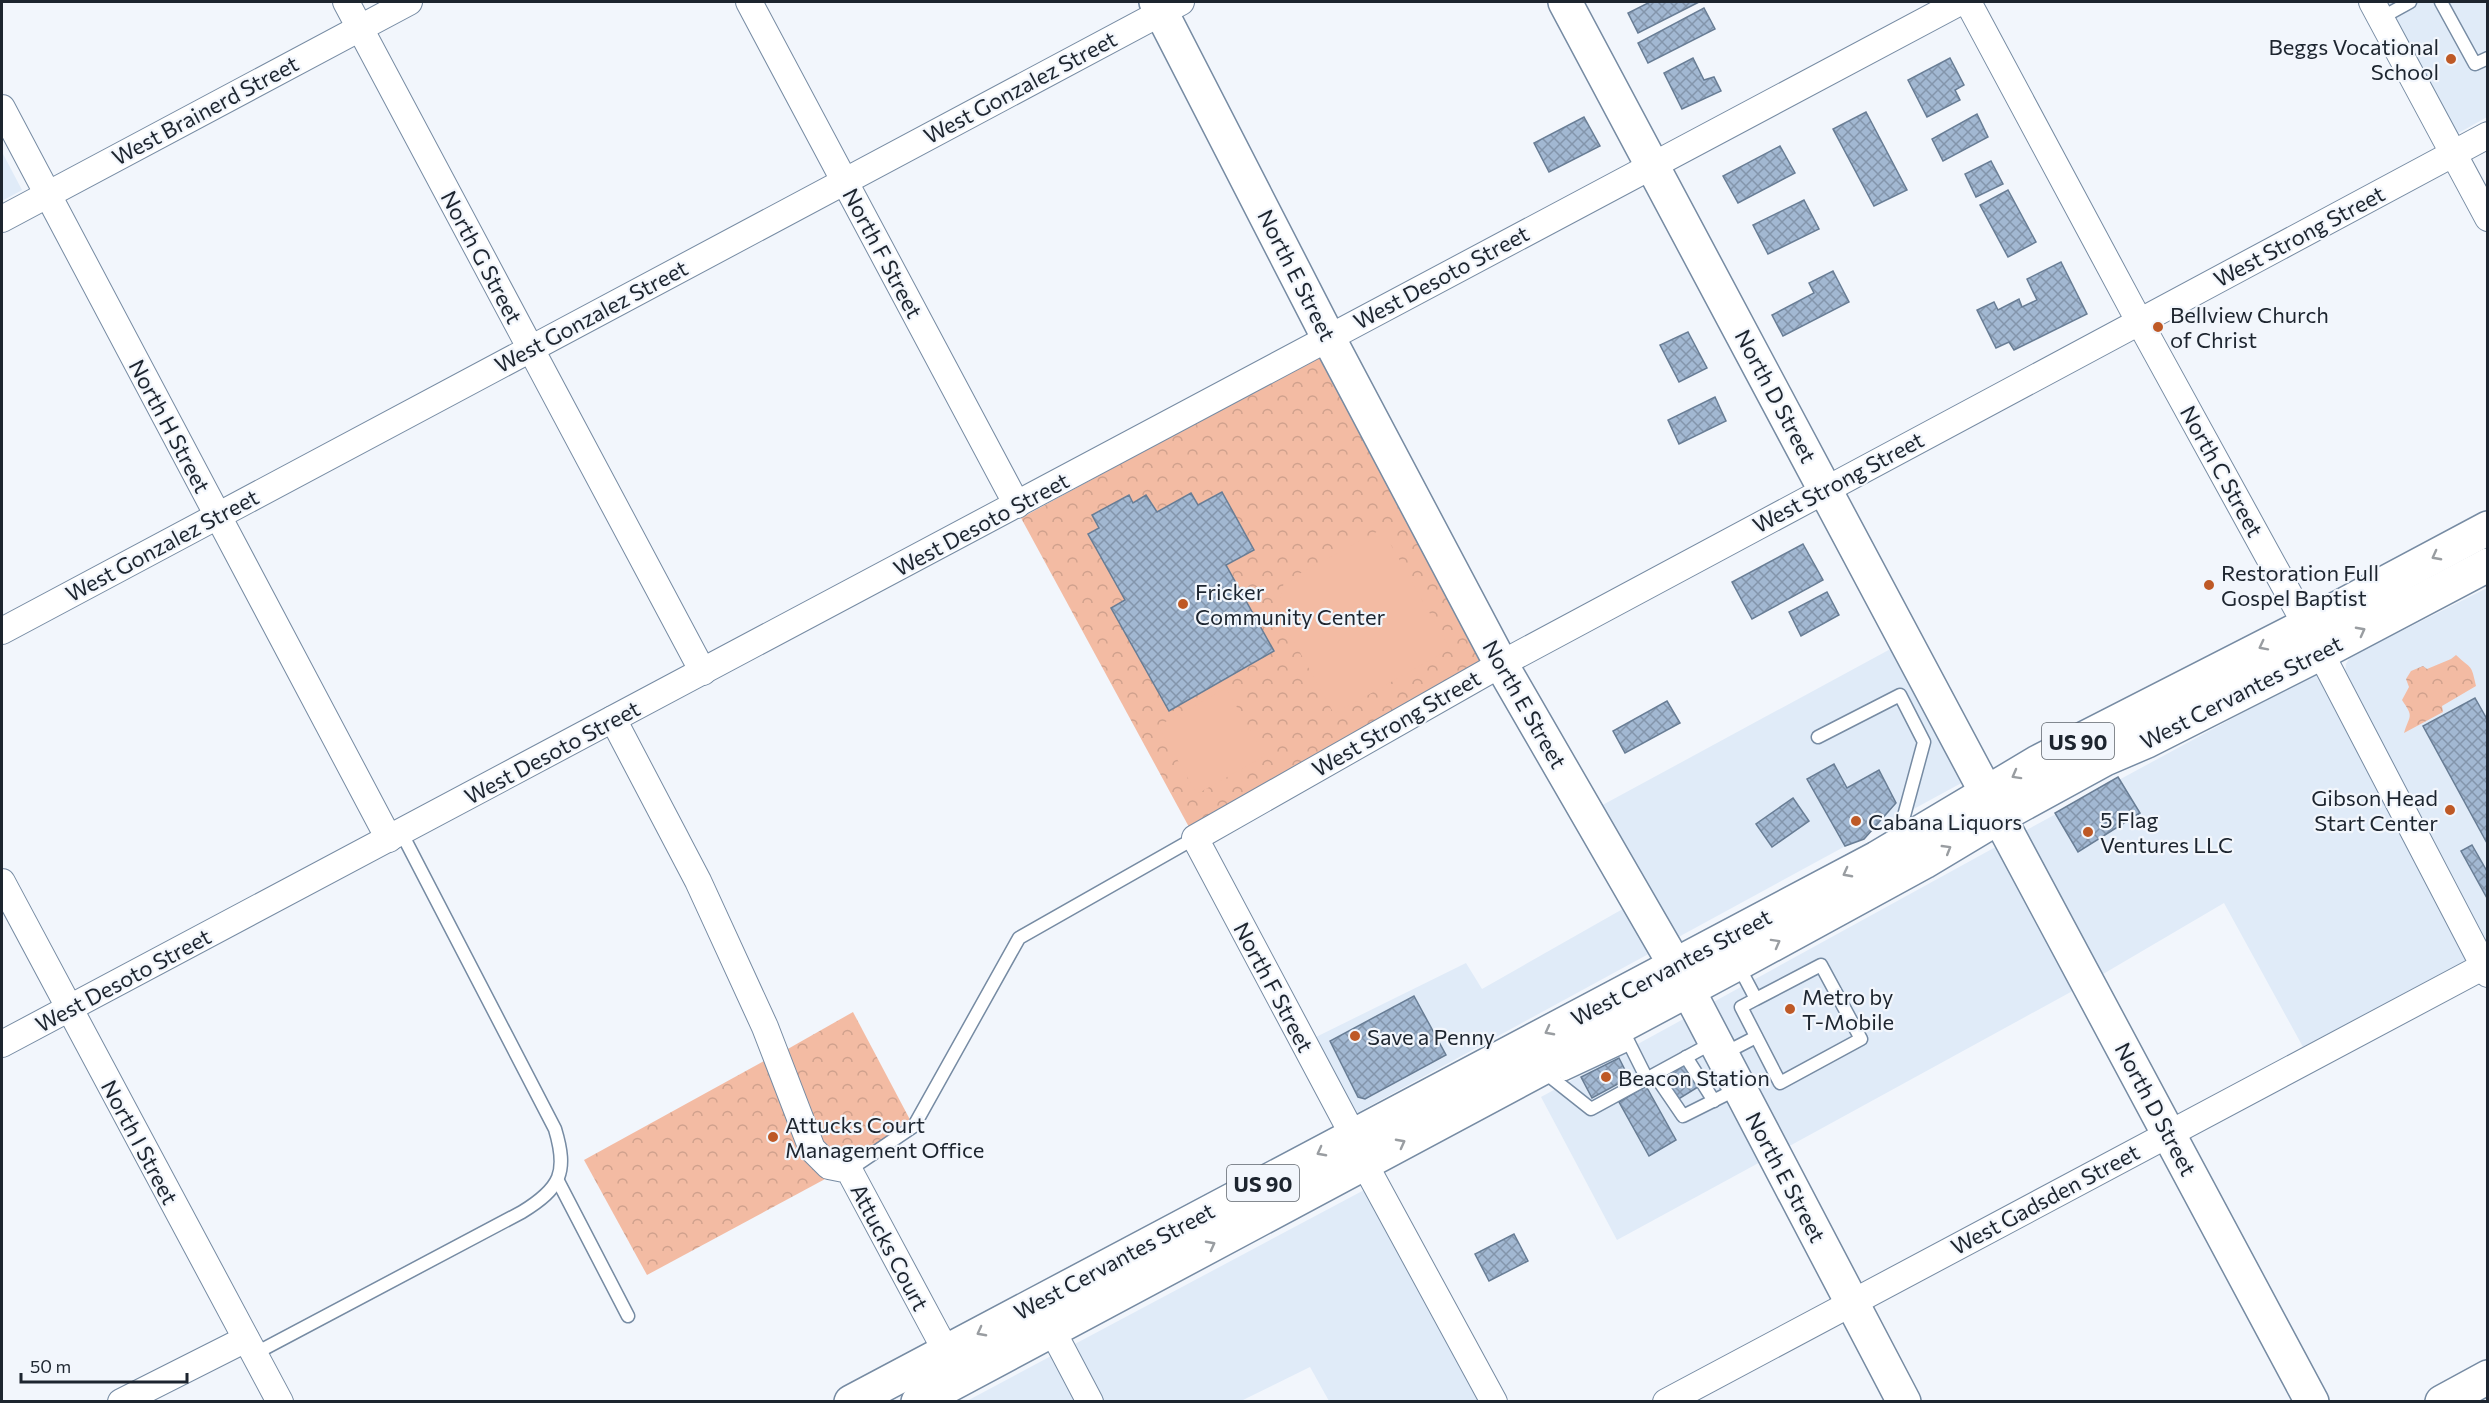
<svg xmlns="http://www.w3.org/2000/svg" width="2489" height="1403" viewBox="0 0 2489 1403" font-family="Commissioner,sans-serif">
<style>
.built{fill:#e0ebf8}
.forest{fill:url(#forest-crowns)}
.pitch{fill:#f3bba3}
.building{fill:url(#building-cross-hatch);stroke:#687d95;stroke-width:1.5}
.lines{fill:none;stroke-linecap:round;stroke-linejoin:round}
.lane-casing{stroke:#768ba3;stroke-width:15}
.street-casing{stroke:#768ba3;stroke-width:28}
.secondary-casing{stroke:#768ba3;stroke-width:36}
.primary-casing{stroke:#768ba3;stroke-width:36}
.lane{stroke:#fff;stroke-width:12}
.street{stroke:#fff;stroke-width:26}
.secondary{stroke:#fff;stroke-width:33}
.primary{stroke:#fff;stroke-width:33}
.oneway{stroke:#999da1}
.poi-dot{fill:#be5926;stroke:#f2f6fc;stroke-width:2}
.labels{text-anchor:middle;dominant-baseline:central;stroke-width:4.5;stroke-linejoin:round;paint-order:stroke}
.shield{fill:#f2f6fc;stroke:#5d646c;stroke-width:1.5}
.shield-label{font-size:21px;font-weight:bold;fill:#1d252f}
.poi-label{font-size:22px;fill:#1d252f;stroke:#f2f6fc;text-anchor:start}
.street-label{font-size:22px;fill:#1d252f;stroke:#f2f6fc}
</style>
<defs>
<pattern id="forest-crowns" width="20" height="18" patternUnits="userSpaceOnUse" patternTransform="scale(1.5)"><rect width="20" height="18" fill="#f3bba3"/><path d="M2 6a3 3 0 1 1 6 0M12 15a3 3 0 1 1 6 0" fill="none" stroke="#d0a18d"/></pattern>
<pattern id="building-cross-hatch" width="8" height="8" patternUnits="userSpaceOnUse" patternTransform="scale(1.5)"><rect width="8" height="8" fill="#a2b8d2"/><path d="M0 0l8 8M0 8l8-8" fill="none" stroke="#8395ab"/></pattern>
</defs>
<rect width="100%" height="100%" fill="#f2f6fc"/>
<g class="built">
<polygon points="2384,2 2487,2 2487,117 2455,135"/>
<polygon points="2,152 22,190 2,201"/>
<polygon points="2487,588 2487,943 2345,672 2346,664 2350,657"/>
<polygon points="1896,646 1967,780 1673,940 1597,808"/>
<polygon points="2318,672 2468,960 2303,1047 2224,903 2098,977 2021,833"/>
<polygon points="2001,844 2078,988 1784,1149 1708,1005"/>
<polygon points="1628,906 1654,951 1355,1114 1314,1038 1466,963 1482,989"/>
<polygon points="1689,1016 1764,1160 1617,1240 1541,1097"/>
<polygon points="1366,1189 1482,1401 1329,1401 1310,1367 1241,1401 1103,1401 1073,1345"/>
<polygon points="1053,1355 1078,1402 965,1402"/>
</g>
<g class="forest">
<polygon points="1324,353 1485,658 1189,827 1021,518"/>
<path d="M2456,655C2472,670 2471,663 2476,686L2442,706L2443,712L2404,733C2410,714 2414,718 2402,700L2409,687L2406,679L2411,671L2423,666L2427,669L2451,659Z"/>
<polygon points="853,1012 916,1131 855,1163 833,1154 821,1143 786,1050"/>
<polygon points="766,1060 827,1178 647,1275 584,1160"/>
</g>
<g class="pitch">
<polygon points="1382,529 1450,649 1334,714 1277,611 1284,582"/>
<polygon points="1226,688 1265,756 1197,794 1158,726"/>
</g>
<g class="building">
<polygon points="1650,2 1699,2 1638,33 1628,13"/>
<polygon points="1704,8 1715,29 1648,63 1638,43"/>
<polygon points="1693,58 1704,80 1714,77 1721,91 1682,109 1664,73"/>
<polygon points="1950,58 1964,85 1955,90 1960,100 1927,117 1908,80"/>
<polygon points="1866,112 1907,190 1874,206 1833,129"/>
<polygon points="1977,114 1988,137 1943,161 1932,139"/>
<polygon points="1584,117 1600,146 1549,172 1534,143"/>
<polygon points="1780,146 1795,173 1738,203 1723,176"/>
<polygon points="1991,161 2003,184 1976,197 1965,174"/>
<polygon points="2008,190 2036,242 2008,257 1980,205"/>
<polygon points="1804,200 1819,229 1768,254 1753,225"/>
<polygon points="2061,262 2087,314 2014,350 2009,342 1996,348 1977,310 1994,302 1998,310 2019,299 2022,307 2037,300 2027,279"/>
<polygon points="1833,271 1849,302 1783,336 1772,315 1814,293 1809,283"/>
<polygon points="1688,332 1707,368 1679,382 1660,345"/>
<polygon points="1715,397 1726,421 1679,444 1668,420"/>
<polygon points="1222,492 1254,550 1226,565 1274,651 1169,711 1111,608 1125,600 1088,534 1099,528 1092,515 1129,495 1133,503 1146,495 1157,512 1191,493 1198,505"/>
<polygon points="1803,544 1823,580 1752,619 1732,582"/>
<polygon points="1827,592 1839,615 1801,636 1789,612"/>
<polygon points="2475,698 2488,721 2488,845 2423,726"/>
<polygon points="1667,701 1680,723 1625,753 1613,731"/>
<polygon points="1834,764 1847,788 1879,770 1896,803 1864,839 1845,846 1807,779"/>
<polygon points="2118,777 2140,813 2078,852 2055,813"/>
<polygon points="1793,798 1809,821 1772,847 1756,824"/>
<polygon points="2472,845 2488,873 2488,900 2461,851"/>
<polygon points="1414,996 1446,1055 1365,1099 1358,1097 1330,1041"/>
<polygon points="1619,1058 1629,1078 1592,1098 1581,1077"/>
<polygon points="1684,1064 1698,1087 1677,1100 1663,1076"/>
<polygon points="1646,1086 1676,1140 1649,1156 1619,1102"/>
<polygon points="1514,1234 1528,1261 1489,1281 1475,1254"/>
</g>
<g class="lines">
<defs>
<g id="lane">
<polyline points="2441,2 2475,64 2488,58"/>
<polyline points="2381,18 2410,2"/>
<polyline points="1818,737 1900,695 1924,742 1898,838"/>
<polyline points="1738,965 1756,999 1821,965 1861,1039 1780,1083 1741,1007 1756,999"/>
<polyline points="1626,1037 1647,1079"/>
<polyline points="1723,1054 1756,1037"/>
<polyline points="1686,1057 1714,1101"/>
<polyline points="1543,1071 1591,1109 1714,1042"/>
<polyline points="1565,1074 1629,1044"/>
<polyline points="1655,1075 1683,1116 1739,1088"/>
<polyline points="849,1170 914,1126 1019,938 1195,838"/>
<polyline points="558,1181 628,1316"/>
<path d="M254,1354L522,1212C561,1188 568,1172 555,1129L401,832"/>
</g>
<g id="street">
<polyline points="346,2 703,672"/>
<polyline points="749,2 1017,505"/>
<polyline points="1968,2 2139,321 2306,625 2488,974"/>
<polyline points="2372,2 2488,218"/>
<polyline points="2,108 389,839"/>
<polyline points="2,219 409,2"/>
<polyline points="2,631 1181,2"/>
<polyline points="613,719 698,881 765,1027 812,1149 829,1166 849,1170 946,1351"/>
<polyline points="2,882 280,1402"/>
<polyline points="2,1044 1960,2"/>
<polyline points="1353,1135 1195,838 1501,664 2488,135"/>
<polyline points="1364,1163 1494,1402"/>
<polyline points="1052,1330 1090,1402"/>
<polyline points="121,1402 246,1339"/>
<polyline points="1666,1402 2488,964"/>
</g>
<g id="secondary">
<polyline points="1156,2 1328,337 1501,664 1675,965 1904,1402"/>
<polyline points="1565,2 1986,792"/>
<polyline points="1999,817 2312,1402"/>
<polyline points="2442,1402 2488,1377"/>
</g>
<g id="primary">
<polyline points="851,1402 1877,858 2038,762 2306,625 2488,528"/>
<polyline points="918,1402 1737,964 1924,862 1999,817 2105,759 2147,741 2321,653 2488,565"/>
</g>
</defs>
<use href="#lane" class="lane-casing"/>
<use href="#street" class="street-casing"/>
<use href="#secondary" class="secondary-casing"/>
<use href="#primary" class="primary-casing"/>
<use href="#lane" class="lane"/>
<use href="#street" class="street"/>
<use href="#secondary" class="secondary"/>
<use href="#primary" class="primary"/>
</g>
<defs><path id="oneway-chevron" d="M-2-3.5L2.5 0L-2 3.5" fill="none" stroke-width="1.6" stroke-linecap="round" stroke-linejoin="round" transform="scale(1.5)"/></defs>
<g class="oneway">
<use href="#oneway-chevron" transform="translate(2436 556) rotate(152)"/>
<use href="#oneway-chevron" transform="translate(2361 631) rotate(-28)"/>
<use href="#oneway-chevron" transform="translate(2263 646) rotate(153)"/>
<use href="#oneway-chevron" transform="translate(2016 775) rotate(151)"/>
<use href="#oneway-chevron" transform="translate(1947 849) rotate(-31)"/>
<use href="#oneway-chevron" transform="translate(1847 873) rotate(152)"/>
<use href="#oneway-chevron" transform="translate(1776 943) rotate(-29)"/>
<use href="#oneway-chevron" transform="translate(1549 1031) rotate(152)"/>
<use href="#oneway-chevron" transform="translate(1401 1143) rotate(-28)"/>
<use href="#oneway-chevron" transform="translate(1321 1152) rotate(152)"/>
<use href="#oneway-chevron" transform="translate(1211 1245) rotate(-28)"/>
<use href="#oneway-chevron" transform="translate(981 1332) rotate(152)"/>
</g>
<g class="poi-dot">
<circle cx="2451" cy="59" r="6"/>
<circle cx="2158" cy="327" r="6"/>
<circle cx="2209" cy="585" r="6"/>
<circle cx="1183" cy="604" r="6"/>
<circle cx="2450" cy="810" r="6"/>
<circle cx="1856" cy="821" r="6"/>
<circle cx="2088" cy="832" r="6"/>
<circle cx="1790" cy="1009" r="6"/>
<circle cx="1355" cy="1036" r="6"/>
<circle cx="1606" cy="1077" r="6"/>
<circle cx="773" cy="1137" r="6"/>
</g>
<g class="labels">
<g class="shield">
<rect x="2042" y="723" width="72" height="36" rx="4.5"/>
<rect x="1227" y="1165" width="72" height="36" rx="4.5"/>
</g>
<g class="shield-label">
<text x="2078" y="741">US 90</text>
<text x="1263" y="1183">US 90</text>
</g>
<g class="poi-label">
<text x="2439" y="46" text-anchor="end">Beggs Vocational<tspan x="2439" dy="25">School</tspan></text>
<text x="2170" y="314">Bellview Church<tspan x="2170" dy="25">of Christ</tspan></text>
<text x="2221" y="572">Restoration Full<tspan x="2221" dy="25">Gospel Baptist</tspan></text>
<text x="1195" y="591">Fricker<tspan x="1195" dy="25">Community Center</tspan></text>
<text x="2438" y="797" text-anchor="end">Gibson Head<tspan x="2438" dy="25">Start Center</tspan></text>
<text x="2100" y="819">5 Flag<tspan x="2100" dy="25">Ventures LLC</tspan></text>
<text x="1868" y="821">Cabana Liquors</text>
<text x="1802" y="996">Metro by<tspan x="1802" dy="25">T-Mobile</tspan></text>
<text x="1367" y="1036">Save a Penny</text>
<text x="1618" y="1077">Beacon Station</text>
<text x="785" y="1124">Attucks Court<tspan x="785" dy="25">Management Office</tspan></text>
</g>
<g class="street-label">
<text transform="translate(1020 87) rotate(-28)">West Gonzalez Street</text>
<text transform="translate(205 110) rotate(-28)">West Brainerd Street</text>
<text transform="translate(2299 236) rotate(-28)">West Strong Street</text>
<text transform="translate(883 253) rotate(62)">North F Street</text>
<text transform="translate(482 257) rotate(62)">North G Street</text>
<text transform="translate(1297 275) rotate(63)">North E Street</text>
<text transform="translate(1441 277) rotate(-28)">West Desoto Street</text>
<text transform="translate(591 316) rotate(-28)">West Gonzalez Street</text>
<text transform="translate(1776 396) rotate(62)">North D Street</text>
<text transform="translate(170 426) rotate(62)">North H Street</text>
<text transform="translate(2222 471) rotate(61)">North C Street</text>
<text transform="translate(1838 482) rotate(-28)">West Strong Street</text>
<text transform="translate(981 524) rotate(-28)">West Desoto Street</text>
<text transform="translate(162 545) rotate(-28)">West Gonzalez Street</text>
<text transform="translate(2241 692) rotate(-27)">West Cervantes Street</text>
<text transform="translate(1525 704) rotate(60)">North E Street</text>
<text transform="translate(1396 723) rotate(-30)">West Strong Street</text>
<text transform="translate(552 752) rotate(-28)">West Desoto Street</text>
<text transform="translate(1671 967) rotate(-28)">West Cervantes Street</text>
<text transform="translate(123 980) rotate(-28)">West Desoto Street</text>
<text transform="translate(1274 987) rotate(62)">North F Street</text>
<text transform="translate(2156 1109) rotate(62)">North D Street</text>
<text transform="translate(140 1142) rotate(62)">North I Street</text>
<text transform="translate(1786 1177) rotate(62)">North E Street</text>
<text transform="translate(2045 1199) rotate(-28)">West Gadsden Street</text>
<text transform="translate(890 1247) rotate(62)">Attucks Court</text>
<text transform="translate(1114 1261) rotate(-28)">West Cervantes Street</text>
</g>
</g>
<rect width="2489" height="1403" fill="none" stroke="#1d252f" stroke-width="6"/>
<path d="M21 1373v9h166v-9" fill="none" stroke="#1d252f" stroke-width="3"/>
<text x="30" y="1373" font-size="18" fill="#1d252f" stroke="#f2f6fc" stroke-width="4.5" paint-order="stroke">50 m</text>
</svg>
